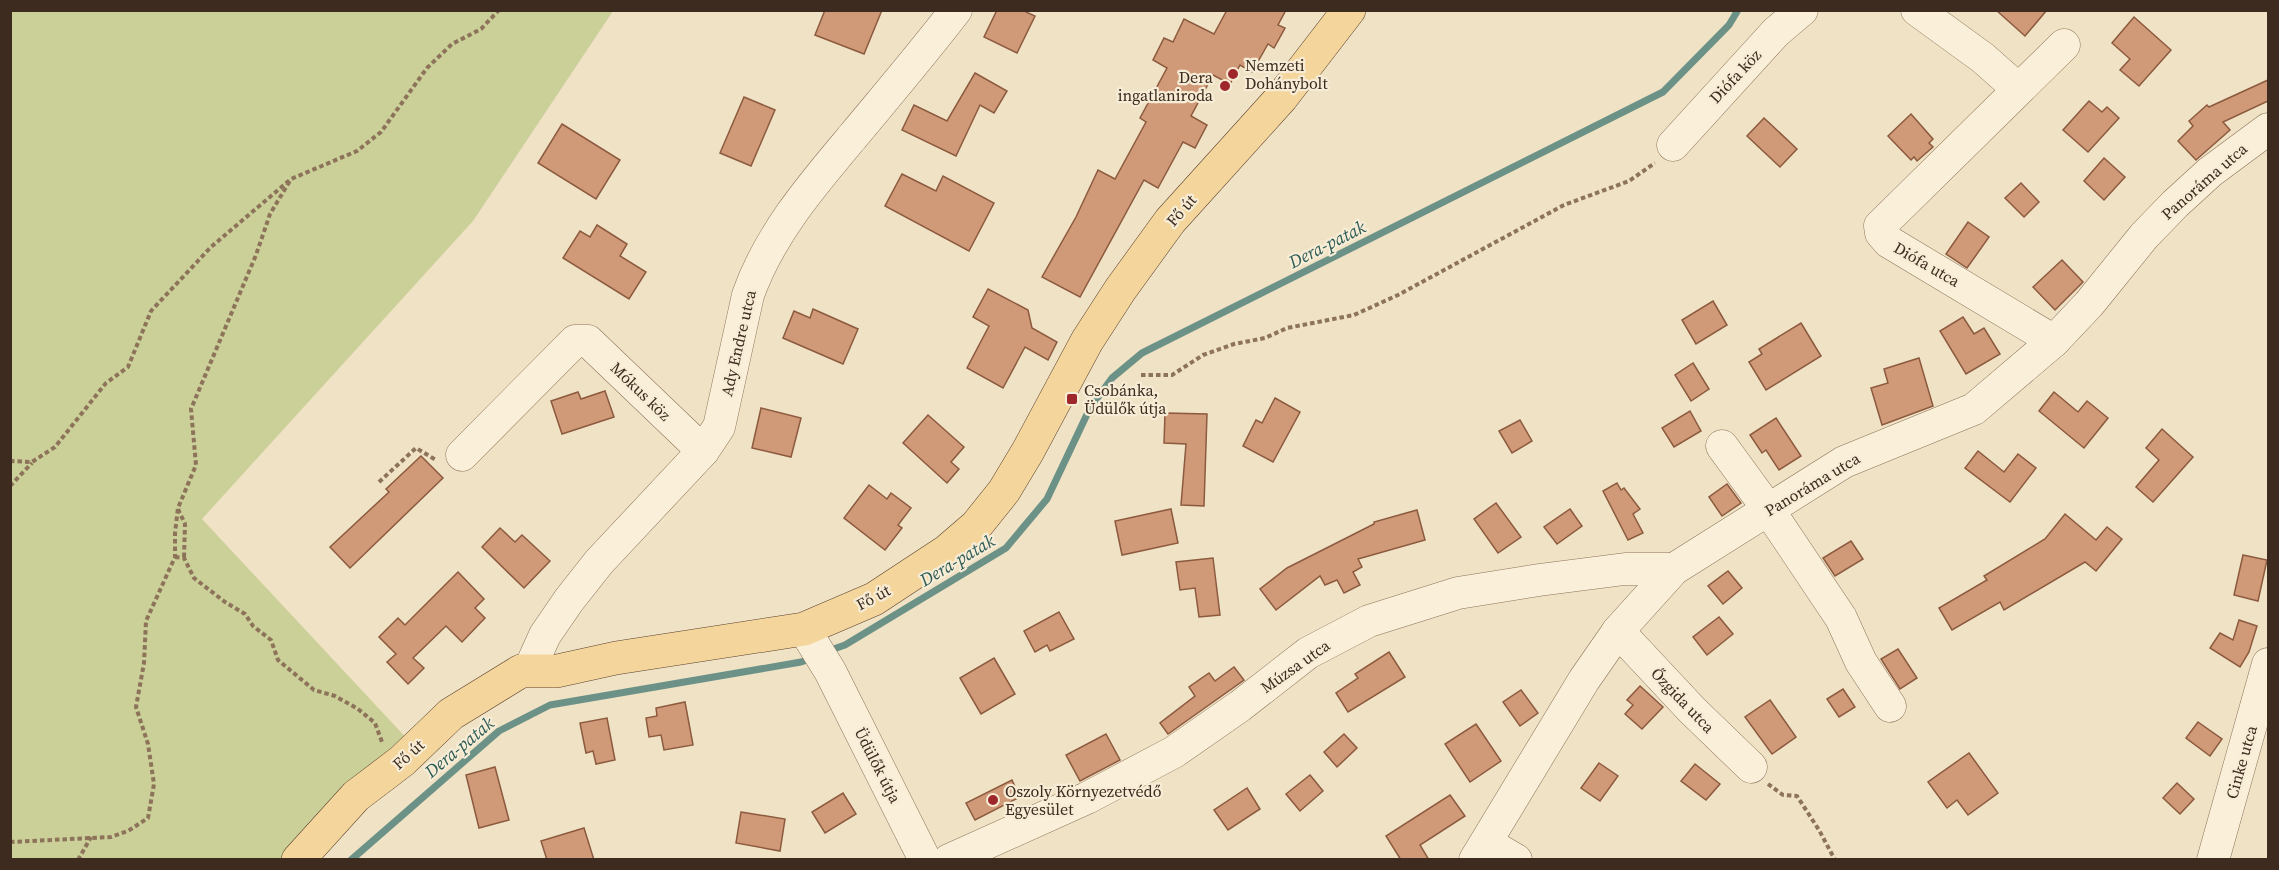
<svg xmlns="http://www.w3.org/2000/svg" width="2279" height="870" viewBox="0 0 2279 870" font-family="'Source Serif 4',serif">
<style>
.green{fill:#cbcf98}
.lines{fill:none;stroke-linecap:round;stroke-linejoin:round}
.stream{stroke:#6c9288;stroke-width:7}
.building{fill:#d09a79;stroke:#8c5a3e;stroke-width:1.5}
.minor-casing{stroke:#8c735a;stroke-width:33}
.major-casing{stroke:#5a412e;stroke-width:34}
.path{stroke:#8c735a;stroke-width:4;stroke-dasharray:4.5 3;stroke-linecap:butt}
.minor{stroke:#faefd9;stroke-width:32}
.major{stroke:#f4d59b;stroke-width:33}
.poi-dot{fill:#9e272c;stroke:#f7ecd5;stroke-width:2}
.labels{text-anchor:middle;dominant-baseline:central;stroke-width:4.5;stroke-linejoin:round;paint-order:stroke}
.poi-label{font-size:16px;fill:#3c2b1e;stroke:#f7ecd5;text-anchor:start}
.street-label{font-size:16px;fill:#3c2b1e;stroke:#f7ecd5}
.water-label{font-size:18px;font-style:italic;fill:#2d5c57;stroke:#f7ecd5}
</style>
<rect width="100%" height="100%" fill="#f0e2c5"/>
<polygon class="green" points="10,11 613,11 473,221 202,519 411,743 283,859 11,859"/>
<g class="lines">
<g class="stream">
<polyline points="828,651 845,645 1006,548 1047,499 1090,408 1112,378 1142,353 1663,92 1729,25 1738,10"/>
<polyline points="351,860 499,731 550,705 801,662 813,658"/>
</g>
</g>
<g class="building">
<polygon points="825,10 882,10 864,54 815,35"/>
<polygon points="997,10 1022,10 1035,16 1017,53 984,37"/>
<polygon points="1227,10 1286,10 1278,25 1285,28 1274,48 1268,44 1252,72 1240,65 1230,84 1213,75 1191,116 1207,125 1195,148 1183,142 1158,188 1144,180 1080,297 1042,277 1076,217 1098,170 1115,179 1146,122 1140,118 1167,68 1153,60 1164,38 1173,42 1184,19 1214,34"/>
<polygon points="1996,10 2047,10 2025,36"/>
<polygon points="2134,17 2171,50 2139,86 2120,70 2130,59 2112,43"/>
<polygon points="975,73 1007,91 994,113 980,105 956,156 902,130 914,105 947,121"/>
<polygon points="2268,80 2268,101 2223,122 2230,130 2196,160 2178,141 2193,126 2189,121 2207,105 2209,107"/>
<polygon points="744,97 775,110 751,166 720,153"/>
<polygon points="2089,101 2102,112 2107,107 2119,118 2088,152 2063,130"/>
<polygon points="1911,114 1933,139 1929,143 1933,147 1917,161 1914,157 1911,160 1888,136"/>
<polygon points="1764,118 1797,149 1780,167 1747,136"/>
<polygon points="562,124 620,160 596,199 538,163"/>
<polygon points="2104,158 2125,177 2104,200 2084,181"/>
<polygon points="902,174 936,191 943,176 994,203 969,251 885,206"/>
<polygon points="2021,183 2039,202 2024,217 2005,198"/>
<polygon points="1968,222 1989,237 1967,268 1946,254"/>
<polygon points="597,225 627,244 620,256 646,272 629,299 563,258 580,231 590,237"/>
<polygon points="2062,260 2083,282 2055,310 2033,287"/>
<polygon points="988,289 1028,310 1032,328 1057,342 1048,360 1025,347 1003,388 967,368 989,326 973,317"/>
<polygon points="1713,301 1727,325 1696,344 1682,320"/>
<polygon points="813,309 858,329 843,364 783,338 794,311 810,318"/>
<polygon points="1963,317 1974,334 1984,328 2000,354 1966,374 1940,331"/>
<polygon points="1801,323 1821,356 1766,390 1749,362 1762,354 1759,349"/>
<polygon points="1919,358 1933,406 1882,425 1871,388 1888,383 1884,369"/>
<polygon points="1693,363 1709,389 1691,401 1675,375"/>
<polygon points="605,391 614,417 562,434 551,401 578,392 581,399"/>
<polygon points="2054,392 2078,412 2087,401 2108,418 2084,448 2039,411"/>
<polygon points="1275,398 1300,412 1273,462 1243,446 1256,420 1262,423"/>
<polygon points="761,408 801,418 791,457 752,448"/>
<polygon points="1690,411 1701,431 1674,447 1662,428"/>
<polygon points="1165,413 1207,414 1204,506 1181,505 1186,444 1164,443"/>
<polygon points="928,415 964,447 951,462 959,469 947,483 903,443"/>
<polygon points="1776,418 1801,456 1779,470 1766,450 1762,453 1750,435"/>
<polygon points="1520,420 1532,441 1512,453 1499,431"/>
<polygon points="2162,429 2193,457 2153,502 2136,487 2159,460 2146,448"/>
<polygon points="1978,451 2004,472 2018,454 2036,468 2010,502 1965,468"/>
<polygon points="421,456 443,478 350,568 330,547 389,492 386,489"/>
<polygon points="1617,483 1621,490 1624,488 1640,509 1633,514 1643,533 1628,540 1603,491"/>
<polygon points="1727,484 1741,503 1722,516 1709,497"/>
<polygon points="869,485 887,499 891,493 911,508 898,525 902,528 885,550 844,518"/>
<polygon points="1496,503 1521,537 1498,553 1474,519"/>
<polygon points="1171,509 1178,543 1122,555 1115,521"/>
<polygon points="1570,509 1582,526 1557,544 1544,527"/>
<polygon points="1417,510 1425,540 1358,559 1362,567 1353,572 1360,585 1344,593 1337,580 1325,585 1320,576 1276,610 1260,589 1287,568 1374,524 1374,522"/>
<polygon points="2065,514 2096,540 2107,527 2122,539 2096,571 2085,562 2004,610 2000,602 1952,630 1939,608 1987,580 1984,576 2045,539"/>
<polygon points="500,528 515,542 522,535 550,561 524,588 482,547"/>
<polygon points="1851,541 1863,559 1835,576 1823,558"/>
<polygon points="2243,555 2267,560 2258,601 2234,595"/>
<polygon points="1213,558 1220,615 1199,617 1195,588 1180,590 1176,562"/>
<polygon points="1728,571 1742,588 1723,604 1708,586"/>
<polygon points="458,572 484,599 475,608 485,618 462,642 446,626 413,658 424,668 408,684 387,662 396,654 379,637 398,618 405,625"/>
<polygon points="1059,612 1074,639 1050,651 1047,645 1035,652 1024,631"/>
<polygon points="1719,617 1733,634 1707,655 1693,637"/>
<polygon points="2239,620 2257,626 2249,652 2240,667 2210,648 2220,633 2233,640"/>
<polygon points="1898,649 1917,678 1900,689 1881,659"/>
<polygon points="1389,652 1405,677 1348,712 1336,693 1358,678 1355,674"/>
<polygon points="994,658 1015,694 981,714 960,678"/>
<polygon points="1234,667 1244,680 1168,734 1160,723 1195,696 1189,687 1209,673 1215,681"/>
<polygon points="1640,686 1663,707 1642,729 1625,714 1633,705 1627,700"/>
<polygon points="1843,689 1855,707 1839,717 1827,699"/>
<polygon points="1521,690 1538,713 1520,726 1503,702"/>
<polygon points="1770,700 1796,737 1772,754 1745,717"/>
<polygon points="685,702 693,745 664,750 661,735 649,737 646,718 657,716 656,708"/>
<polygon points="607,718 615,760 596,764 593,751 586,753 580,723"/>
<polygon points="2198,722 2222,739 2210,756 2186,738"/>
<polygon points="1476,724 1501,761 1470,782 1445,744"/>
<polygon points="1106,734 1120,760 1080,781 1066,755"/>
<polygon points="1344,734 1357,748 1337,767 1324,752"/>
<polygon points="1969,753 1998,793 1968,815 1957,800 1947,808 1928,782"/>
<polygon points="1599,763 1618,776 1600,801 1581,788"/>
<polygon points="1695,764 1720,784 1706,800 1681,781"/>
<polygon points="495,767 509,820 479,828 466,775"/>
<polygon points="1310,775 1323,791 1300,811 1286,794"/>
<polygon points="1012,780 1020,797 975,820 966,803"/>
<polygon points="2177,783 2194,799 2180,814 2163,798"/>
<polygon points="1247,788 1260,809 1228,830 1214,810"/>
<polygon points="843,793 856,814 825,833 812,812"/>
<polygon points="1450,795 1465,816 1420,845 1429,860 1401,860 1386,836"/>
<polygon points="741,812 785,819 780,851 736,843"/>
<polygon points="584,828 594,860 547,860 541,841"/>
</g>
<g class="lines">
<defs>
<g id="minor">
<polyline points="1917,10 1983,58 2018,89"/>
<polyline points="1673,145 1776,32 1802,10"/>
<polyline points="2054,341 1889,242 1881,233 1880,226 2064,45"/>
<polyline points="1722,446 1768,509 1841,618 1861,662 1890,706"/>
<polyline points="462,455 575,341 588,341 703,451"/>
<polyline points="804,629 830,671 925,860"/>
<polyline points="1618,631 1692,710 1751,767"/>
<path d="M521,671L531,666L545,635L569,600L599,562L703,451L719,427L748,295C770,233 813,184 854,135C888,94 923,53 956,10"/>
<polyline points="1487,843 1516,860"/>
<polyline points="949,860 1087,798 1174,752 1240,706 1308,653 1369,621 1458,593 1539,580 1625,569 1674,569"/>
<polyline points="1475,860 1584,680 1618,631 1674,569 1844,462 1974,409 2054,341 2089,304 2144,236 2175,204 2210,172 2268,129"/>
<polyline points="2213,860 2268,664"/>
</g>
<polyline id="major" points="298,860 356,796 402,761 451,714 521,671 557,671 616,658 804,629 874,599 947,551 976,526 1004,491 1028,451 1087,341 1120,290 1170,221 1282,97 1349,10"/>
</defs>
<use href="#minor" class="minor-casing"/>
<use href="#major" class="major-casing"/>
<g class="path">
<polyline points="1141,375 1172,375 1203,355 1234,344 1265,338 1287,328 1354,315 1398,295 1564,205 1629,181 1655,163"/>
<polyline points="10,461 32,462 55,447 106,383 128,367 151,311 211,247 291,179 357,151 381,132 427,68 452,44 481,29 499,10"/>
<polyline points="379,482 416,448 436,460"/>
<polyline points="10,486 32,463"/>
<polyline points="178,509 185,524 184,558"/>
<polyline points="175,557 184,558 194,578 225,602 245,614 253,626 271,640 278,660 314,690 335,696 358,709 375,723 382,742"/>
<polyline points="1768,784 1783,795 1797,796 1819,830 1835,860"/>
<polyline points="10,842 111,837 128,831 148,818 154,784 148,744 136,707 144,663 146,621 175,557 175,533 178,508 196,465 191,409 256,255 270,214 291,179"/>
<polyline points="78,860 91,837"/>
</g>
<use href="#minor" class="minor"/>
<use href="#major" class="major"/>
</g>
<g class="poi-dot">
<circle cx="1233" cy="74" r="6"/>
<circle cx="1225" cy="86" r="6"/>
<rect x="1066" y="393" width="12" height="12" rx="3"/>
<circle cx="993" cy="800" r="6"/>
</g>
<g class="labels">
<g class="poi-label">
<text x="1245" y="65">Nemzeti<tspan x="1245" dy="18">Dohánybolt</tspan></text>
<text x="1213" y="77" text-anchor="end">Dera<tspan x="1213" dy="18">ingatlaniroda</tspan></text>
<text x="1084" y="390">Csobánka,<tspan x="1084" dy="18">Üdülők útja</tspan></text>
<text x="1005" y="791">Oszoly Környezetvédő<tspan x="1005" dy="18">Egyesület</tspan></text>
</g>
<g class="street-label">
<text transform="translate(1735 76) rotate(-47)">Diófa köz</text>
<text transform="translate(2204 181) rotate(-41)">Panoráma utca</text>
<text transform="translate(1181 210) rotate(-49)">Fő út</text>
<text transform="translate(1927 264) rotate(30)">Diófa utca</text>
<text transform="translate(738 343) rotate(-77)">Ady Endre utca</text>
<text transform="translate(641 391) rotate(44)">Mókus köz</text>
<text transform="translate(1812 484) rotate(-31)">Panoráma utca</text>
<text transform="translate(873 597) rotate(-28)">Fő út</text>
<text transform="translate(1295 666) rotate(-35)">Múzsa utca</text>
<text transform="translate(1683 700) rotate(46)">Őzgida utca</text>
<text transform="translate(408 754) rotate(-42)">Fő út</text>
<text transform="translate(2241 762) rotate(-74)">Cinke utca</text>
<text transform="translate(878 765) rotate(63)">Üdülők útja</text>
</g>
<g class="water-label">
<text transform="translate(1327 244) rotate(-27)">Dera-patak</text>
<text transform="translate(957 560) rotate(-31)">Dera-patak</text>
<text transform="translate(459 747) rotate(-40)">Dera-patak</text>
</g>
</g>
<rect width="2279" height="870" fill="none" stroke="#3c2b1e" stroke-width="24"/>
</svg>
